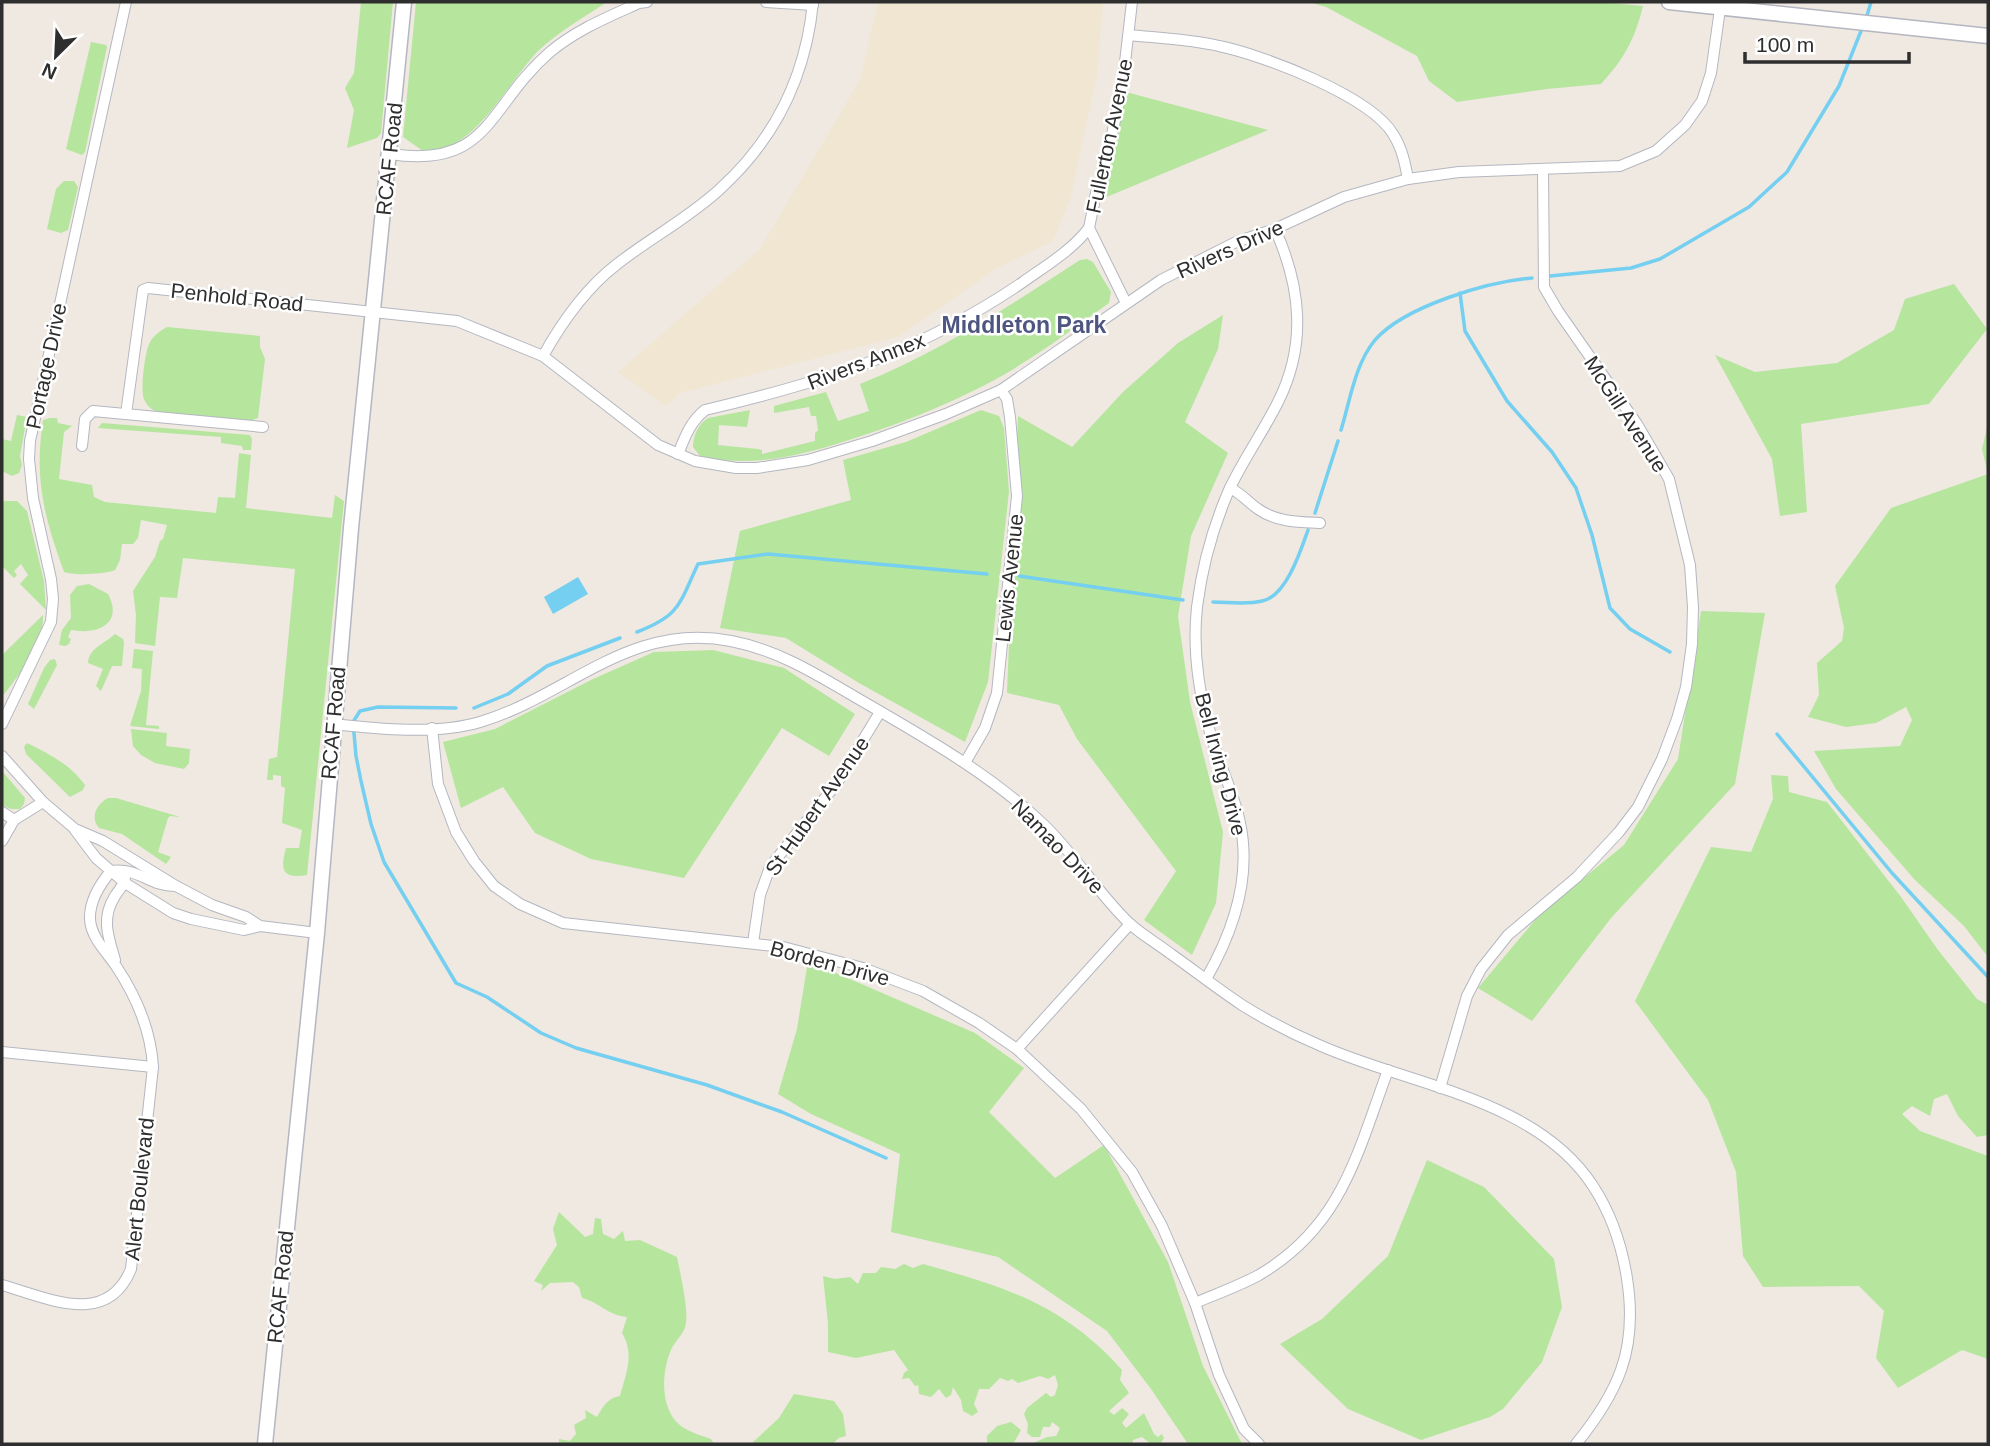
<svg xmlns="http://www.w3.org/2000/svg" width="1990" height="1446" viewBox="0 0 1990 1446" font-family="Arial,sans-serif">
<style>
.education{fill:#f0e6d1}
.green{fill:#b6e59e}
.water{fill:#75cff0}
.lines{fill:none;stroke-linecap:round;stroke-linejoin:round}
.stream{stroke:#75cff0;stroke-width:3.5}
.street-casing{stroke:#b4b7c1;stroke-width:12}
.secondary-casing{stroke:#b4b7c1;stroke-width:17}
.street{stroke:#fff;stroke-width:10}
.secondary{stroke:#fff;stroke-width:14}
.labels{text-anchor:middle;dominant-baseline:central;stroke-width:5;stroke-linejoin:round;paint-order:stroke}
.street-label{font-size:21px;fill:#2e2e2e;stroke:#fff}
.neighbourhood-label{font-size:23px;font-weight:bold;fill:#4d5680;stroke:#fff}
</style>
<rect width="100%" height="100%" fill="#efe9e1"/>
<polygon class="education" points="878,2 1103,2 1097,74 1070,200 1053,241 997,268 898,337 680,393 666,406 618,372 760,249 860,80"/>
<g class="green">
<polygon points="361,2 393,2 381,133 377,138 347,148 354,110 345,88 354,73"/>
<path d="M416,2H607C583,18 558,32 537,52C512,79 490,121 459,141C449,148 435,149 423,151L403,137Z"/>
<path d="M1309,2H1601L1643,6C1635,39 1624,59 1601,84L1547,89L1457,102L1429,81L1417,56L1326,7Z"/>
<polygon points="91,42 106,45 107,47 85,152 82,155 66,149"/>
<polygon points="1126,92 1268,130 1104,198"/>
<polygon points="64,181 74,181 78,187 68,230 61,233 47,229 56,189"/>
<path d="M1087,259L1093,262L1111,292L1109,303C1069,332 1029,362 985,385C942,407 897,425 852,439C803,455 751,469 700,456L693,447C693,436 698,424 708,418L750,410L747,427L719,425L718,445L758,449L762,450V454L815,441V433L818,430L816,416H811L809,407L774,413V406L826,392L838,421L869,411L860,384C940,352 1009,306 1080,260Z"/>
<polygon points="1954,284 1987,329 1929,404 1801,424 1807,512 1780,516 1772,459 1715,355 1755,372 1837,363 1894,330 1905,299"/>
<polygon points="1223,315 1218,349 1185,422 1228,453 1191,536 1178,616 1190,702 1223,832 1216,903 1192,955 1144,920 1176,871 1077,739 1059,705 1007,693 1018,416 1072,447 1123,392 1178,343"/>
<path d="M167,327L260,336V347L265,359L258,418L250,421L161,414C154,411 147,407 144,399C140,390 145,351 150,342C154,335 160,331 167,327Z"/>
<polygon points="981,410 999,416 1004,428 1009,492 988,682 965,742 859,683 786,638 720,628 740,531 851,500 843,460 906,442"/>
<polygon points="17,415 27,417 20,456 22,465 19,473 12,476 2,471 2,439 11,441"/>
<path d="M50,418H57L58,423L72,426L64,432L59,479L92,485L94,497L105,502L216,513L218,497L235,498L239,453L251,455L246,508L332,518L335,495L344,501L307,875C282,879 280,870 286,848H299L302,830L282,823L285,788L281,786V776L273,775V780H267L269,759L277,757L295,569L183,558L177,598L160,597L155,646L135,643L136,615L133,591L155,557L160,541L163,539L167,525L141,520L138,538L133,544H122L120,560L115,570C105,574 74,576 64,572C44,516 34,480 43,420Z"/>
<polygon points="102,423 250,435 252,439 251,450 243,450 242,446 221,443 221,437 98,428"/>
<polygon points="1988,424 1988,957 1964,926 1915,880 1836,789 1814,751 1900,746 1912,720 1906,707 1876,723 1846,727 1808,717 1819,695 1817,663 1842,641 1844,628 1835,586 1891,508 1988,474 1982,449"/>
<polygon points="2,501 17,501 27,511 44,581 46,610 20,584 28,575 21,564 14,571 17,575 14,578 2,566"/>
<path d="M89,584L108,594C124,624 97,635 71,630L68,637L71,639L69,644L65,646L59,645L62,630L71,618L70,595L77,586Z"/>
<polygon points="1701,611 1765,613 1735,784 1611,918 1532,1021 1478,988 1541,913 1624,845 1678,759"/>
<path d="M43,615C44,647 20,673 2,697V655Z"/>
<path d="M115,634L123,639L124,642L122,666H112L101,691L96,686L103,669L88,663C89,648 103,645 115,634Z"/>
<polygon points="134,649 153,651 146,725 159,726 159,729 130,726 141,691 142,669 132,668"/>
<polygon points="713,650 784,668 855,714 829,756 782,728 684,878 591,859 535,833 503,787 461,808 443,742 495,729 593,679 654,652"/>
<polygon points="55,659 57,665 34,709 28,704 44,668 50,660"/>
<polygon points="131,729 167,733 166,746 190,749 189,763 184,769 155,763 141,755 133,746"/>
<path d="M27,743C49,754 70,764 85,785L83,790L70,797L26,754L24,747Z"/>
<polygon points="2,771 25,798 24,804 20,809 11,809 2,805"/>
<polygon points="1771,775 1788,776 1789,792 1827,802 1901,897 1938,950 1977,999 1988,1005 1988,1135 1977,1137 1958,1116 1947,1094 1934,1099 1930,1116 1912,1106 1902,1114 1920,1131 1988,1156 1988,1359 1962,1350 1898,1388 1876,1358 1884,1311 1859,1286 1763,1287 1743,1256 1736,1172 1708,1100 1635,1001 1711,847 1751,852 1773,799"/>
<path d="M108,798H116L180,817L170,816L168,818L158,852L171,857L166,864L122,834L99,828C90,817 96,805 108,798Z"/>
<polygon points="808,961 975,1033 1024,1068 989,1112 1055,1178 1104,1145 1168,1262 1203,1366 1242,1444 1188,1444 1151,1389 1107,1331 998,1257 891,1232 900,1154 811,1114 778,1094 797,1029"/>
<polygon points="1427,1160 1484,1187 1554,1259 1562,1307 1542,1362 1503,1409 1490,1417 1421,1440 1348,1409 1280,1344 1322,1319 1388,1256"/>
<path d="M559,1212L585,1237L593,1234L595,1218L601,1219L603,1234L614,1239L623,1231L625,1241L640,1240L677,1257C680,1272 690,1315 685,1327C683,1335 674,1342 671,1350C661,1373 660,1410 681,1426C690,1432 702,1436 711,1439L714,1444H559V1439L570,1441L576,1434L574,1425L586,1418L585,1410L597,1417C603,1407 607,1398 620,1396C626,1373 635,1355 622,1333L627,1317C607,1315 601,1303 582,1298L579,1287L573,1282L550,1283L541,1291L543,1285L534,1281L557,1245L553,1229Z"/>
<path d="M904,1264L913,1268L923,1264C1005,1287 1063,1304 1122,1370L1120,1380L1129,1393L1109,1411L1114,1415L1122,1408L1129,1414L1122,1423L1126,1428L1144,1413L1154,1434L1158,1437L1162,1434L1164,1438L1160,1444H1151L1142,1437L1133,1440L1132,1444H1031L1047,1437L1056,1436L1060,1428L1052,1422L1050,1427H1043L1040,1437H1032L1027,1433L1028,1424L1024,1414L1027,1408L1046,1393L1051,1397L1055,1395L1058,1385L1055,1375L1048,1379L1040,1376L1018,1383L1012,1379L1008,1381L1000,1378L989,1389H979L974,1404L978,1412L972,1416L963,1411L961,1400L953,1387L951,1395L946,1398L939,1389L931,1397L919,1394L918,1385L915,1386L909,1378L902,1379L904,1373L908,1370L894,1350L856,1358L828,1352V1323L823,1276L835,1279L850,1277L858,1284L863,1273H876L881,1267L895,1269Z"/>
<polygon points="794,1394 834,1401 843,1414 846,1436 839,1438 832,1444 751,1444 779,1418"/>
<polygon points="1011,1422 1021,1430 1013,1444 987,1444 987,1436 997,1426"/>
</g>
<polygon class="water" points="578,577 588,594 553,614 544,597"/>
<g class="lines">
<g class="stream">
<polyline points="1866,19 1871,2"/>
<polyline points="1550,276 1631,268 1660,259 1749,207 1787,172 1839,86 1863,26"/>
<polyline points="1460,293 1465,331 1507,401 1552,452 1576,488 1592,535 1610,608 1630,629 1670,652"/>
<path d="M1341,430C1350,401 1355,364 1375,340C1405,306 1487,282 1532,278"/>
<polyline points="1315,513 1338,441"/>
<polyline points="1019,576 1183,600"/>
<path d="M1213,602C1228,602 1247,605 1262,601C1286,597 1301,550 1308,530"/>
<path d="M637,632C681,615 679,604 698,564L768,554L987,574"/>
<polyline points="456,708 378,707 360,711 353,722 356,756 361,781 371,824 384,862 456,983 487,997 541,1033 576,1048 707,1085 782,1112 886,1158"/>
<polyline points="474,708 508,694 547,666 620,638"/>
<polyline points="1777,734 1892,873 1988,977"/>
</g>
<defs>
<g id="street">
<polyline points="766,2 813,5"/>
<path d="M1129,35C1159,38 1189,39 1219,46C1263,55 1370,96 1393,134C1402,148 1405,163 1408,179"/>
<path d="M390,154C491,169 487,106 550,52C576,30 608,17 639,3L647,2"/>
<polyline points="1126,303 1089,228 1096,193 1106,162 1122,88 1132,2"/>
<path d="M543,356C562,322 585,289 616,265C650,238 689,218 720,189C775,139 806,75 813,2"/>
<polyline points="126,414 143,290 148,288 457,321 543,356 658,445 695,461 736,468 757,468 808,460 872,441 946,414 1001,390 1161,280 1236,242 1275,229 1344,197 1408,179 1459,172 1620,166 1656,151 1685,125 1702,101 1711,73 1721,2"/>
<polyline points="82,446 85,419 93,411 263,427"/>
<path d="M678,454C685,437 690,422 705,410C824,382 921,352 1023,282C1047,265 1071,251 1089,228"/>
<path d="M1230,488C1242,494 1248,502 1258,509C1276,522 1298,522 1320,523"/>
<polyline points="2,724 51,622 53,599 51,579 33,498 29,459 30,441 126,2"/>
<path d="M333,724C378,729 436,735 480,722C568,696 630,621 731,641C778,650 816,674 857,698C922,736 988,772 1044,825C1075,855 1098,893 1129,923C1142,935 1158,944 1171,954C1195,971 1218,989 1242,1005C1266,1020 1293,1034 1319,1045C1408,1085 1536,1098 1593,1186C1625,1235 1641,1314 1621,1370C1611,1398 1594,1422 1576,1444"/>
<polyline points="432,728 438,784 456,832 474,861 494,886 520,904 563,923 783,947 863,968 923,991 979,1023 1017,1049 1081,1109 1132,1172 1162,1226 1195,1303 1219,1375 1244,1429 1259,1444"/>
<polyline points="2,756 43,802 75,829 103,841 176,886 212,905 246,917 260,926"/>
<polyline points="966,761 985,728 997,693 1017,496 1010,417 1007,399 1001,390"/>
<polyline points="2,812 14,820"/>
<polyline points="75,830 96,858 125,883 173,913 191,919 244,930 260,926 317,933"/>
<polyline points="2,841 14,820 43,802"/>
<polyline points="753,943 760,895 770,867 837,783 880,712"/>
<path d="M115,960C108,936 101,918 115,896C119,889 125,885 125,877"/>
<path d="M1206,979C1233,932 1252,878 1240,823C1235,797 1223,773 1215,748C1200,704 1192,653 1197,607C1202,567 1213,527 1229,490C1243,460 1263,432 1278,402C1307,344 1301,287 1275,229"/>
<polyline points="1017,1049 1130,924"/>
<polyline points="2,1052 153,1067"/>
<polyline points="1440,1088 1467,996 1481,969 1508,935 1577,877 1619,832 1638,807 1662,759 1677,719 1686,687 1692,644 1693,607 1690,565 1669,479 1637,424 1558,311 1544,287 1543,170"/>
<path d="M2,1285C48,1298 107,1328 131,1269L153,1067C151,1032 136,996 116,966C106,951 92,939 90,920C89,901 100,884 111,871C139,867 150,887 176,886"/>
<path d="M1195,1303C1216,1294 1239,1286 1259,1275C1342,1226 1357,1154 1388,1070"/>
</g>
<g id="secondary">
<polyline points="1669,2 1988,36"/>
<polyline points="265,1444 317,933 351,528 404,2"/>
</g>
</defs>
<use href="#street" class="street-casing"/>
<use href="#secondary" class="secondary-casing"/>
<use href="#street" class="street"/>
<use href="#secondary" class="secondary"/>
</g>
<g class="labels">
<g class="street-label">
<text transform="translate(1109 136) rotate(-78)">Fullerton Avenue</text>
<text transform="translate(389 159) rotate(-84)">RCAF Road</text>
<text transform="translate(1230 249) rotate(-24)">Rivers Drive</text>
<text transform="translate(237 297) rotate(6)">Penhold Road</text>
<text transform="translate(866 361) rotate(-21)">Rivers Annex</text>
<text transform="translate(46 366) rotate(-78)">Portage Drive</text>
<text transform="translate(1626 414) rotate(57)">McGill Avenue</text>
<text transform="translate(1009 578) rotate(-84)">Lewis Avenue</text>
<text transform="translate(333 723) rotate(-85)">RCAF Road</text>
<text transform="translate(1221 764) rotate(75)">Bell Irving Drive</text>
<text transform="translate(817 806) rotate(-55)">St Hubert Avenue</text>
<text transform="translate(1058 846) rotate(46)">Namao Drive</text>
<text transform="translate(830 963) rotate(15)">Borden Drive</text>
<text transform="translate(139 1189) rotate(-84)">Alert Boulevard</text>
<text transform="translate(280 1287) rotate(-84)">RCAF Road</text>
</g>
<g class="neighbourhood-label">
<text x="1024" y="325">Middleton Park</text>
</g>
</g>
<rect width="1990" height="1446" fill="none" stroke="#2e2e2e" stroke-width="7"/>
<g transform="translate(56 56) rotate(204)" stroke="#ffffff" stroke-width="5" paint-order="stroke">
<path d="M0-5L12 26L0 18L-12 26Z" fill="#2e2e2e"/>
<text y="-10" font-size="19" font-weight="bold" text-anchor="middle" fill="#2e2e2e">N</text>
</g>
<path d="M1745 52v10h164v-10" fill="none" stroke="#2e2e2e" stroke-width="3.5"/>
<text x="1756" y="52" font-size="21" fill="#2e2e2e" stroke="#ffffff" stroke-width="5" paint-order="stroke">100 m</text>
</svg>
